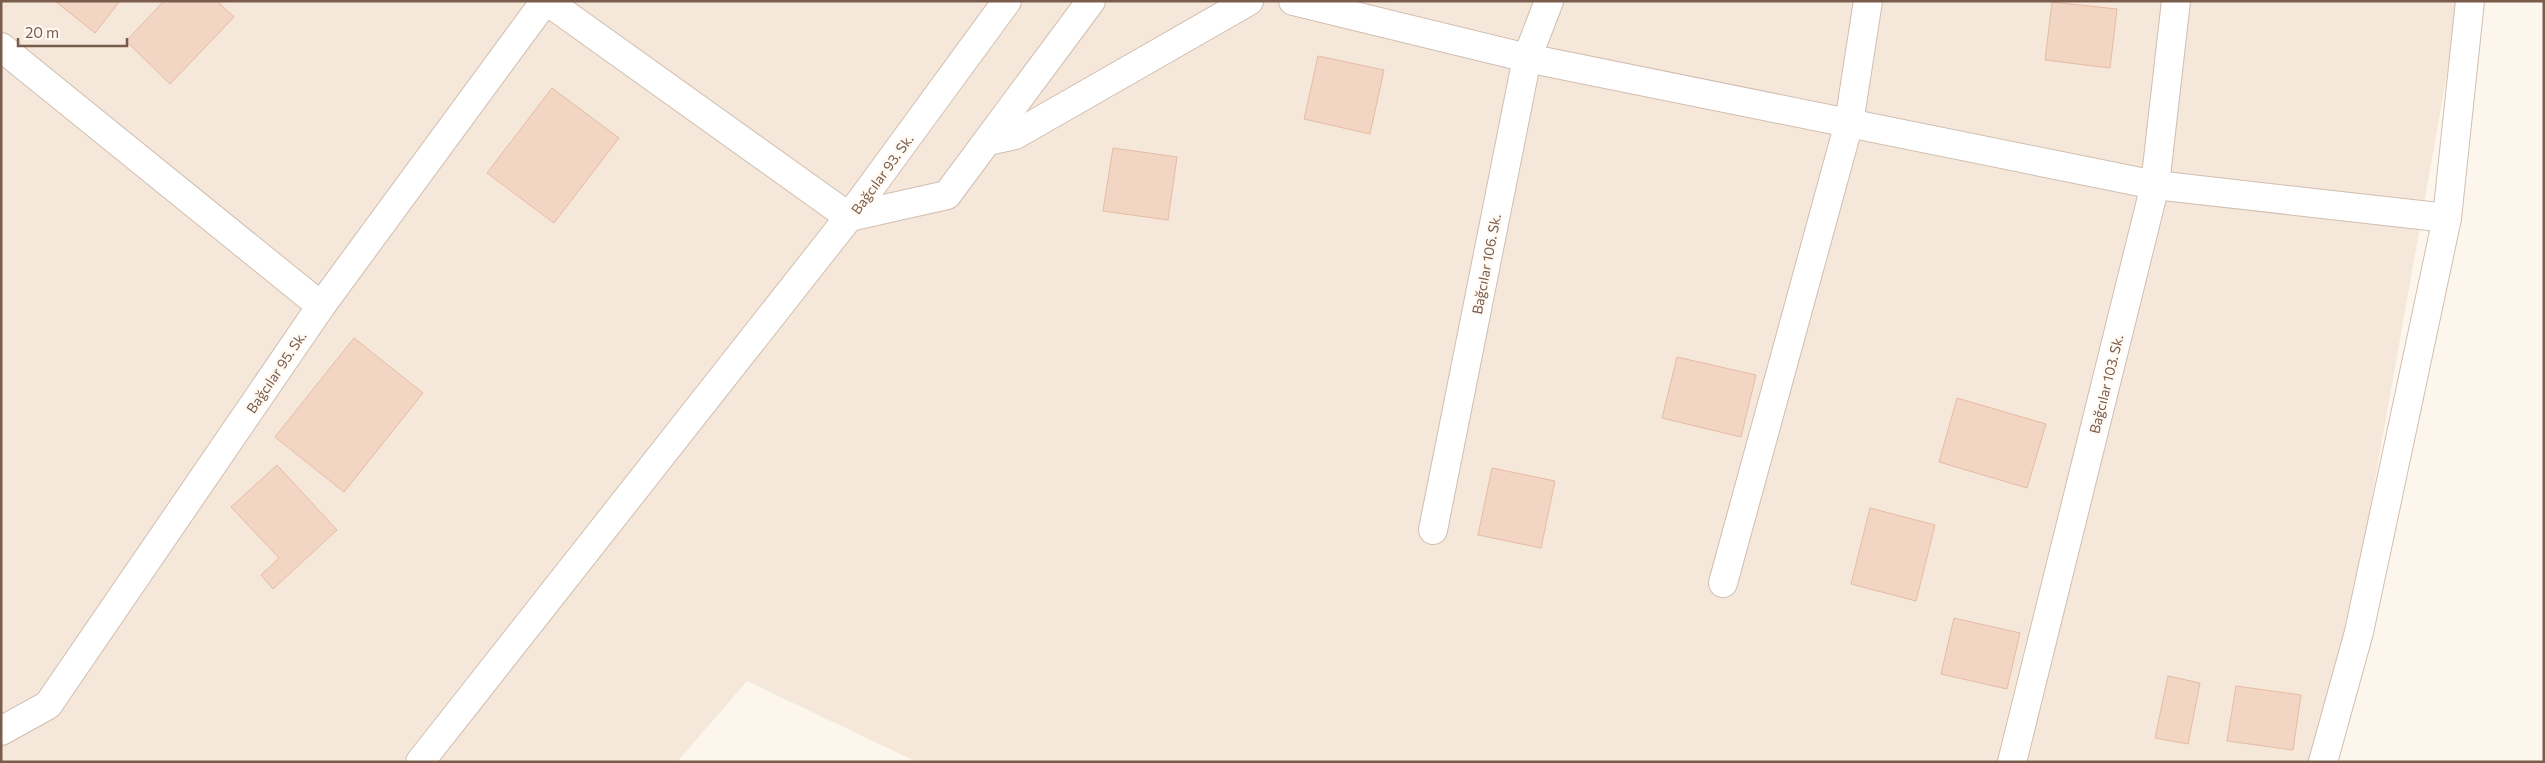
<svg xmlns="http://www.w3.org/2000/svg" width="2545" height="763" viewBox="0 0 2545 763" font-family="Commissioner,sans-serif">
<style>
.residential{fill:#f5e8da}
.building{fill:#f3d5c3;stroke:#e6bba3}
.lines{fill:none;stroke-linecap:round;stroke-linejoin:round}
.minor-casing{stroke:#d1beb0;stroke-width:30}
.minor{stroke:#fff;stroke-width:28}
.labels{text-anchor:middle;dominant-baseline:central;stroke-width:5;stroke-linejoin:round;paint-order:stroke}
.street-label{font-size:14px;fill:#7a5c4d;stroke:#fffaf3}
</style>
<rect width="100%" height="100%" fill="#fdf6ec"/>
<polygon class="residential" points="1,1 2460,1 2325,762 917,762 747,681 677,762 1,762"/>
<g class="building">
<polygon points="55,1 120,1 95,33"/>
<polygon points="164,1 217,1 234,17 170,84 126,41"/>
<polygon points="2052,2 2117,9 2110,68 2045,60"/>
<polygon points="1318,56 1384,70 1370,134 1304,119"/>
<polygon points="552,88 619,138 554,223 487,173"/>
<polygon points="1113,148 1177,157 1168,220 1103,211"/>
<polygon points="354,338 423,393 344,492 275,437"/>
<polygon points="1677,357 1756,375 1741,437 1662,418"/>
<polygon points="1957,398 2046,424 2027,488 1939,462"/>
<polygon points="277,465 337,530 273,589 261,575 279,558 231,507"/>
<polygon points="1492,468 1555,481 1541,548 1478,535"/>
<polygon points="1870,508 1935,525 1916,601 1851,584"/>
<polygon points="1954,618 2020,633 2007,689 1941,674"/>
<polygon points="2168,676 2200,683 2188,744 2155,738"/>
<polygon points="2236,686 2301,695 2293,750 2227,741"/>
</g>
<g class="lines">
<defs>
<g id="minor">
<polyline points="547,1 849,217"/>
<polyline points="1293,1 1527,58 2155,185 2447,218"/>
<polyline points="1,47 321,306"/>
<polyline points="988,141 1015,135 1249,1"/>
<polyline points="849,217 947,195 1091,1"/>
<polyline points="1433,530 1527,58 1549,1"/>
<polyline points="1723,583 1849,123 1868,1"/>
<polyline points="1,731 48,705 321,306 545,1"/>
<polyline points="420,762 849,217 1007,1"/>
<polyline points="2012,762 2155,185 2176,1"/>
<polyline points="2323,762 2359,632 2447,218 2470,1"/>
</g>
</defs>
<use href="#minor" class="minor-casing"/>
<use href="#minor" class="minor"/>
</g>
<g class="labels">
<g class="street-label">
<text transform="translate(882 174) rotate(-54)">Bağcılar 93. Sk.</text>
<text transform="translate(1486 264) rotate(-79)">Bağcılar 106. Sk.</text>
<text transform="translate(276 372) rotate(-56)">Bağcılar 95. Sk.</text>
<text transform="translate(2106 384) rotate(-76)">Bağcılar 103. Sk.</text>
</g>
</g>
<rect width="2545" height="763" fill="none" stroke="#7a5c4d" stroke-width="5"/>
<path d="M18 38v8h109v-8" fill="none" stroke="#7a5c4d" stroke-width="2.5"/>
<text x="25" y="38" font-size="15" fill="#7a5c4d" stroke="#fffaf3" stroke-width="4" paint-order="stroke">20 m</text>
</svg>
